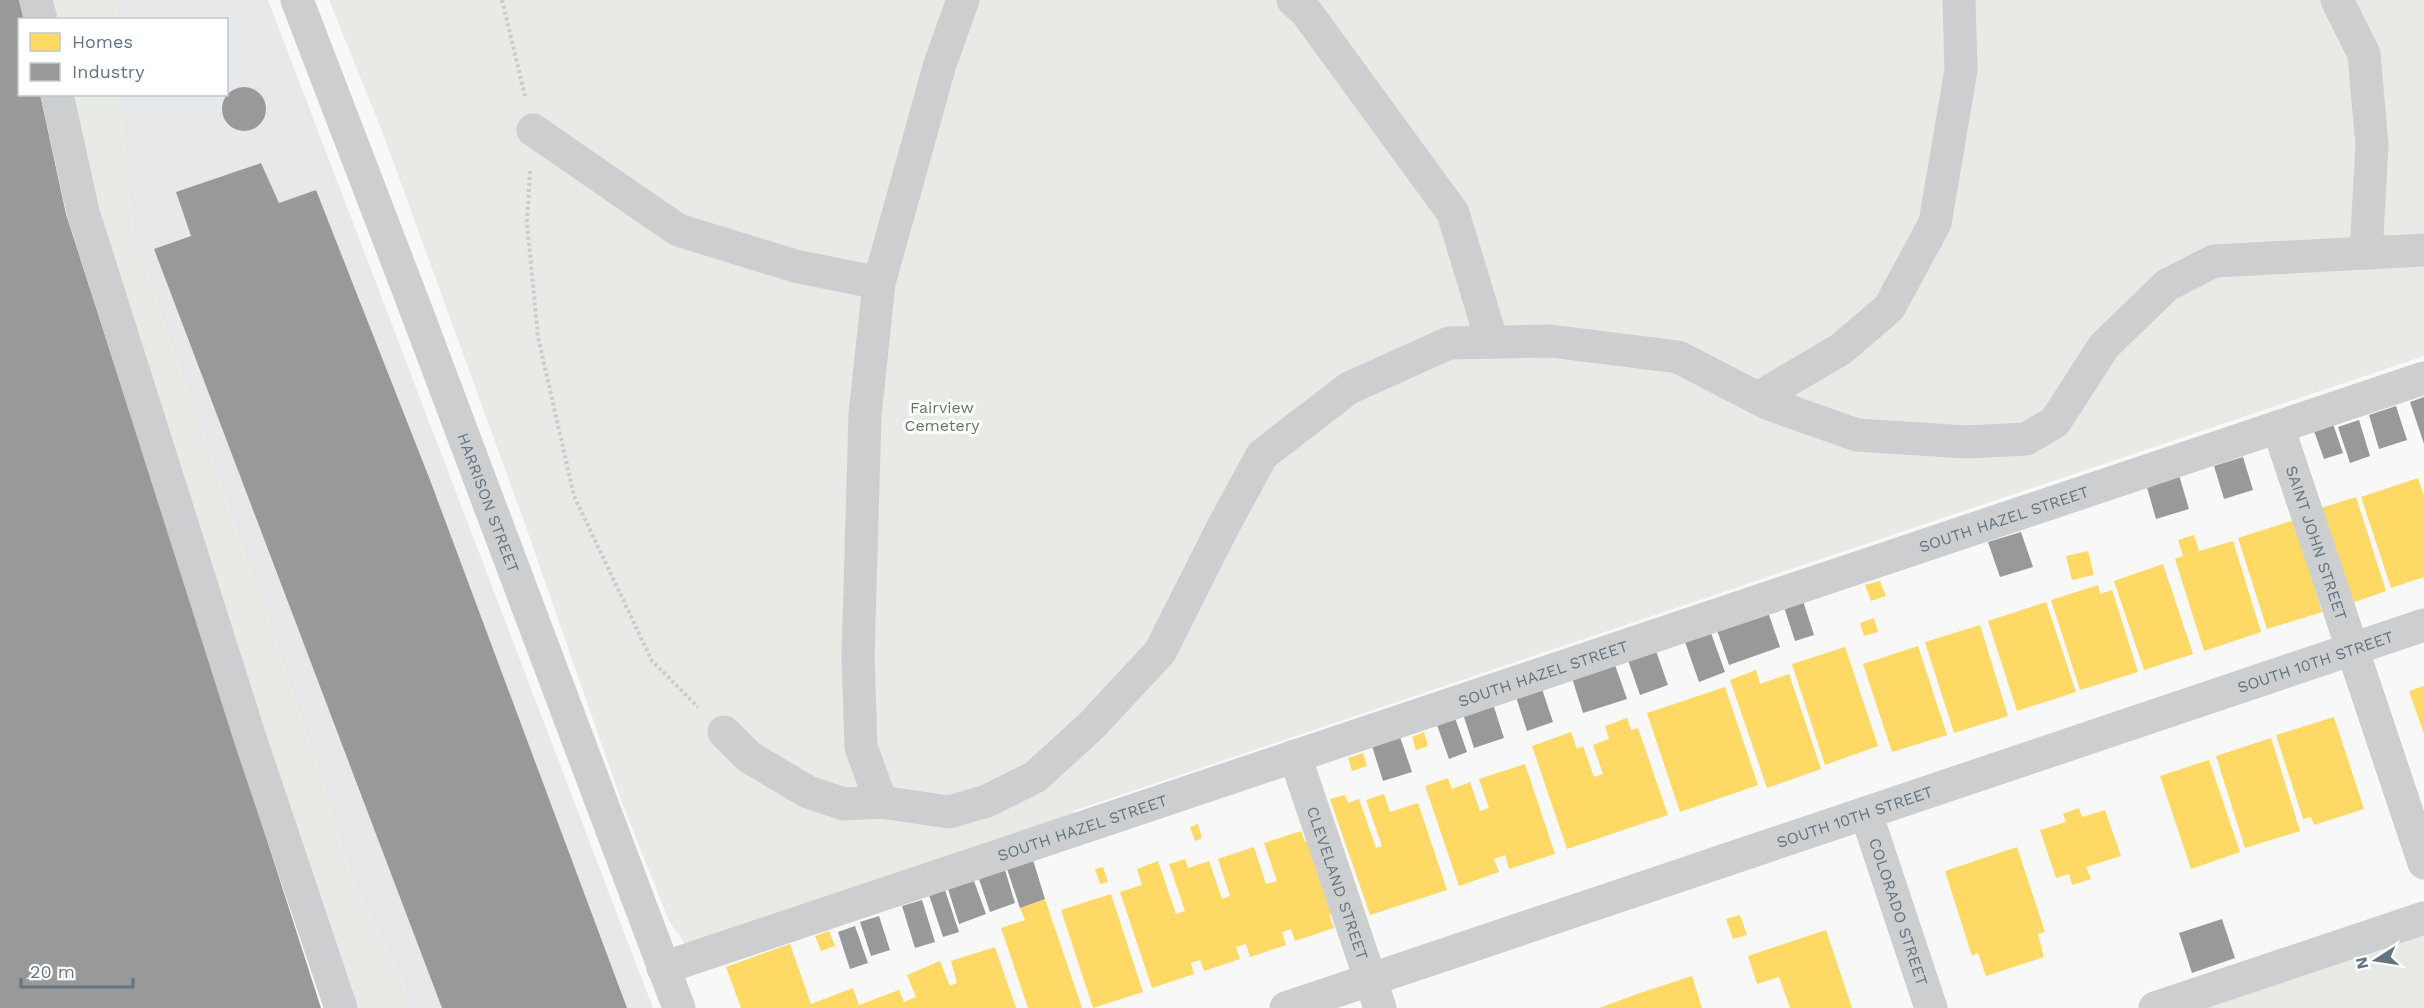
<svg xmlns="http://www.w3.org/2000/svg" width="2424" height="1008" viewBox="0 0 2424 1008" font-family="'Work Sans',sans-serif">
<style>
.built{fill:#e7e8e9}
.green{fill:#e7eae5}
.homes{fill:#ffd966}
.industry{fill:#999}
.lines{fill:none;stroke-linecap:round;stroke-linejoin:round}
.path{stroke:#cacbcc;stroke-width:4;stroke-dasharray:3 3;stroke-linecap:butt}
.minor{stroke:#cdcecf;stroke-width:33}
.labels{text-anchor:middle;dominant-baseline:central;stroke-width:6;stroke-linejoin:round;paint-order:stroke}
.park-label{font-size:16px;fill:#667a63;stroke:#fff}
.street-label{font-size:16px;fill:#637483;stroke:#fff}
</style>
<rect width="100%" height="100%" fill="#f8f8f8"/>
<polygon class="built" points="121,0 268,0 653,1008 410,1008 403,981 353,882 296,702 134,237 119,95 226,94 226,20 113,20"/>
<g class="green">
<polygon points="47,0 121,0 113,20 52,19"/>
<polygon points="329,0 2424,0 2424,356 1073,811 1073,817 685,944 669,921 621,800 525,524 382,131"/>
<polygon points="69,95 119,95 134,237 296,702 353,882 403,981 410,1008 347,1008 100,226"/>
<polygon points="2424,933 2424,1008 2202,1008"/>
</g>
<g class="homes">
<polygon points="2418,478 2424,496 2424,577 2391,588 2361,497"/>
<polygon points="2356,497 2386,591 2352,603 2321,508"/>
<polygon points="2294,520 2322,612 2267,629 2238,538"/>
<polygon points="2194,535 2199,551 2233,541 2261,632 2204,651 2175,559 2183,556 2178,540"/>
<polygon points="2088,551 2094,575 2072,580 2066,556"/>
<polygon points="2163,564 2193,654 2144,670 2114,581"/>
<polygon points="1880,581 1886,596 1871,601 1865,585"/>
<polygon points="2098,585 2100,594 2112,590 2138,672 2080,690 2051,600"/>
<polygon points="2046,602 2076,692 2017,711 1988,621"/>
<polygon points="1874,618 1878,632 1864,636 1860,623"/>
<polygon points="1980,625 2008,716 1954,733 1925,642"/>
<polygon points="1918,646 1947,735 1892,752 1863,664"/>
<polygon points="1845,647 1878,746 1825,765 1792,664"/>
<polygon points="1756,670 1760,684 1789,674 1821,769 1767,788 1730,680"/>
<polygon points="2424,686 2424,734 2409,691"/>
<polygon points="1725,687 1758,785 1680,812 1647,713"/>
<polygon points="2334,717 2364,809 2314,825 2311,817 2303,819 2276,735"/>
<polygon points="1627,718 1631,730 1638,728 1668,815 1567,849 1532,746 1571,732 1577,749 1583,746 1594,777 1603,774 1593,745 1609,739 1605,726"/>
<polygon points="1424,732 1428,746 1416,750 1412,737"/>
<polygon points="2271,738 2300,831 2245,848 2216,756"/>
<polygon points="1363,753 1367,766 1352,771 1348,758"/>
<polygon points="2209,760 2240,852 2191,869 2160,776"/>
<polygon points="1525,764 1555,854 1509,869 1505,855 1494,859 1499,872 1459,886 1425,786 1448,778 1452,789 1470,782 1480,811 1489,808 1479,779"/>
<polygon points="1384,794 1390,812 1418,803 1447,890 1370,915 1330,799 1345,795 1348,803 1359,799 1376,848 1382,846 1366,800"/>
<polygon points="2079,808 2082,817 2105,810 2121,856 2086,867 2091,879 2072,885 2069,874 2056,878 2040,830 2066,822 2063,814"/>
<polygon points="1198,824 1202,838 1195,841 1190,827"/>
<polygon points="1301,831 1305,842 1311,840 1335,914 1329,915 1334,928 1295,941 1291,929 1282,932 1286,945 1250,957 1246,944 1236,947 1240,959 1204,971 1200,960 1191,963 1194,974 1152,988 1120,892 1142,885 1137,869 1158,861 1176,914 1185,911 1169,864 1185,859 1188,868 1209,861 1222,899 1230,896 1218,859 1254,847 1266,884 1277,881 1264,843"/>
<polygon points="2017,847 2045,932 2038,934 2044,957 1986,976 1978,953 1972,956 1945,871"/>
<polygon points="1103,867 1108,882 1100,884 1095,869"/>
<polygon points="1111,894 1143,992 1093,1008 1061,910"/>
<polygon points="1045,899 1082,1008 1028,1008 1001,928 1025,920 1020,908"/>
<polygon points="1740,915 1747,935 1733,939 1726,919"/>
<polygon points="1826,930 1852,1008 1790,1008 1779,977 1757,984 1748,956"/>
<polygon points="829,931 835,946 821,951 815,936"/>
<polygon points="790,944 811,1004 853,988 859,1005 899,990 904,1002 916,997 907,975 940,961 950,986 957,983 951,961 995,947 1016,1008 741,1008 726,967"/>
<polygon points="1692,976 1702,1008 1599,1008 1637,994"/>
</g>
<g class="industry">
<polygon points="0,0 19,0 24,20 20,20 20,94 40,94 66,214 321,1008 0,1008"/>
<circle cx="244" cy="109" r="22"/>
<polygon points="261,163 279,203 316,190 430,480 627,1008 442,1008 154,249 191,236 176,192"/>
<polygon points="2424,397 2424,444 2410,402"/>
<polygon points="2396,406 2407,440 2379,449 2369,415"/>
<polygon points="2359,420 2370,456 2350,463 2338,427"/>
<polygon points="2333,424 2343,453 2324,459 2314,431"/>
<polygon points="2243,457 2253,490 2224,499 2214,466"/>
<polygon points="2179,475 2189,509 2156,519 2146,484"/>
<polygon points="2021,532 2033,567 2000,577 1988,542"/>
<polygon points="1803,601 1814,635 1795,641 1784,607"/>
<polygon points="1768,612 1780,647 1729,665 1717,630"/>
<polygon points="1711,633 1725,672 1699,682 1685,642"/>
<polygon points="1656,651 1668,685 1640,695 1628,660"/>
<polygon points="1615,665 1627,699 1583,713 1572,678"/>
<polygon points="1542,689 1553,722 1527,731 1516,697"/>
<polygon points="1493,704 1504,738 1474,748 1463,714"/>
<polygon points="1455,718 1467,752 1449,759 1437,725"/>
<polygon points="1400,737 1412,772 1383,781 1372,746"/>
<polygon points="1033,860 1045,899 1020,908 1007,869"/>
<polygon points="1005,870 1015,903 990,912 979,879"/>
<polygon points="974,881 986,914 959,924 948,889"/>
<polygon points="945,890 959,932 943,937 929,895"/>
<polygon points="922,900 935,942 915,948 902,906"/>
<polygon points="879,916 890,950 871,956 860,922"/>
<polygon points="2222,919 2235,958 2192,973 2179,933"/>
<polygon points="855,926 868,963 850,969 838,932"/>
</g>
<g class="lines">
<g class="path">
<polyline points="502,0 525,96"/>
<polyline points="530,171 527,223 538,337 574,496 652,661 698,707"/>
</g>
<g class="minor">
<polyline points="36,0 41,20"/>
<path id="s1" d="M297,0L416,310L679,1008"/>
<polyline points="1293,0 1307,13 1453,213 1492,342"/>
<polyline points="2337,0 2364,54 2372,145 2366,253"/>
<polyline points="57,94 83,212 251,741 341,1008"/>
<polyline points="533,130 678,230 795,266 879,283"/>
<polyline points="1758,398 1841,349 1889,308 1935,223 1961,70 1959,0"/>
<path id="s2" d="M2278,427L2424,863"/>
<polyline points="724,732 749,757 808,792 844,804 881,802 949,812 987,801 1035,777 1091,726 1160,652 1224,525 1262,455 1349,388 1449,343 1550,341 1678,357 1769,404 1857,435 1966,442 2026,439 2055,422 2104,346 2167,285 2214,261 2424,250"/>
<path id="s3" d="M1295,756L1380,1008"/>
<polyline points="881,802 861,747 858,657 865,415 879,283 940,64 963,0"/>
<path id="s4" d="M1866,813L1931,1008"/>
<path id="s5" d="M663,968L2424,378"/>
<path id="s6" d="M1286,1008L2424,625"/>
<polyline points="2155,1008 2424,918"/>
</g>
</g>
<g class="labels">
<g class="park-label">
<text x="942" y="407">Fairview<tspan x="942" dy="18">Cemetery</tspan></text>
</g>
<g class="street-label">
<text stroke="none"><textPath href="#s1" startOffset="538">HARRISON STREET</textPath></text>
<text stroke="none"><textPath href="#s5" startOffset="1414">SOUTH HAZEL STREET</textPath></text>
<text stroke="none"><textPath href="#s2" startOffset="122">SAINT JOHN STREET</textPath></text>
<text stroke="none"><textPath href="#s6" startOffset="1086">SOUTH 10TH STREET</textPath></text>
<text stroke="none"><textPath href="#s5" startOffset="928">SOUTH HAZEL STREET</textPath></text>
<text stroke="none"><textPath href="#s6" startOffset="600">SOUTH 10TH STREET</textPath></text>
<text stroke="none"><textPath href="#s5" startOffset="442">SOUTH HAZEL STREET</textPath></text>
<text stroke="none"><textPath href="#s3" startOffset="134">CLEVELAND STREET</textPath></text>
<text stroke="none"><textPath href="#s4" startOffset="104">COLORADO STREET</textPath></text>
</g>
</g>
<rect x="18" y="18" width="210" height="78" fill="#ffffff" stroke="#c1c7cd" stroke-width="1.5"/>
<rect x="30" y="33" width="30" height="18" fill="#ffd966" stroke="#c1c7cd" stroke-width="1.5"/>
<text x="72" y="48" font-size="18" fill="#637483">Homes</text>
<rect x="30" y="63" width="30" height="18" fill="#999999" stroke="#c1c7cd" stroke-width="1.5"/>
<text x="72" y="78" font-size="18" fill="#637483">Industry</text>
<g transform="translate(2376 960) rotate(258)" stroke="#ffffff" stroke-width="4.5" paint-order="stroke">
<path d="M0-4.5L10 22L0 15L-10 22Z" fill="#637483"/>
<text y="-9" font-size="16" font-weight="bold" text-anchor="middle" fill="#637483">N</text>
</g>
<path d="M21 978v9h112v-9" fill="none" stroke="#637483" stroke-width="3"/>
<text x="30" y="978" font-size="18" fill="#637483" stroke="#ffffff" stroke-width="4.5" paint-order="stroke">20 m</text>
</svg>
